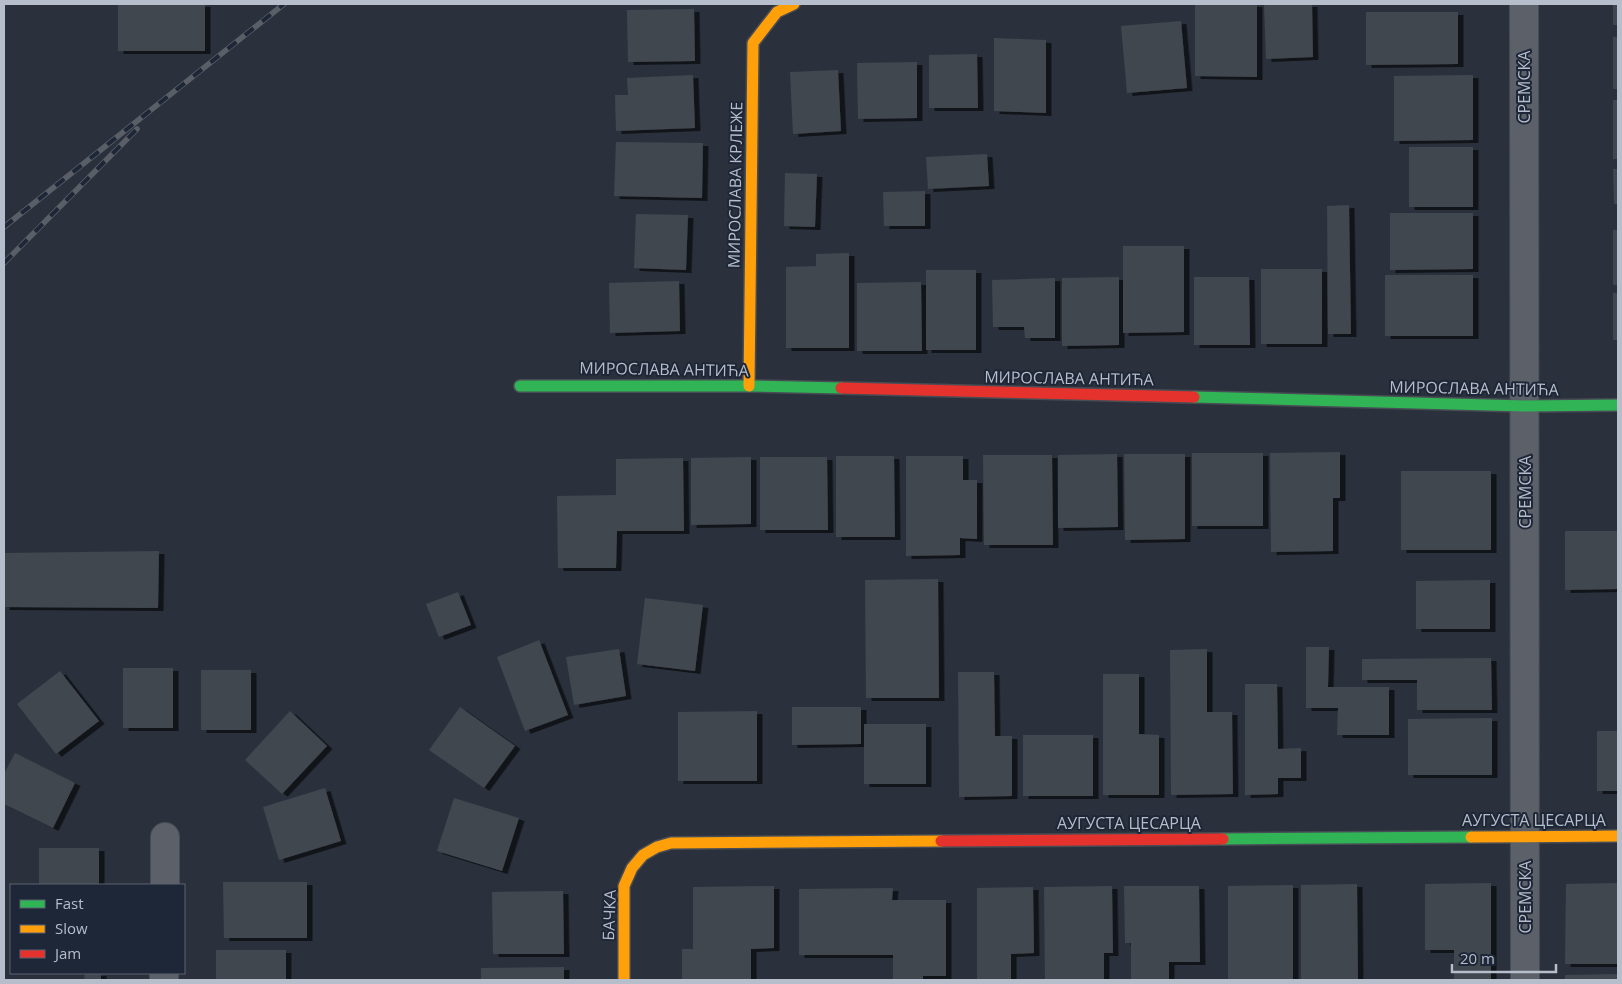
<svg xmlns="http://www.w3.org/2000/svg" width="1622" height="984" viewBox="0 0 1622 984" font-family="'Open Sans',sans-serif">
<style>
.building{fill:#41464f;filter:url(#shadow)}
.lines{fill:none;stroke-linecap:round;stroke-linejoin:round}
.street-casing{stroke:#484c54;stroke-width:30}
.fast-casing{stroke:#484c54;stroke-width:14}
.slow-casing{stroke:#484c54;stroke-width:14}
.jam-casing{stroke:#484c54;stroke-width:14}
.street{stroke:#5c6069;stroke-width:28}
.fast{stroke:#30b455;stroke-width:11}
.slow{stroke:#ff9f0a;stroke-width:11}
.jam{stroke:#e5322d;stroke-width:11}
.rail-casing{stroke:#5a5f67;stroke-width:5.5}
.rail{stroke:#1e2737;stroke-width:4;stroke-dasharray:11;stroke-linecap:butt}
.labels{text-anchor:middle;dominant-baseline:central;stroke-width:4;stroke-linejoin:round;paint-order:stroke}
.street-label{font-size:16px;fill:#b6bdcb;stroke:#1e2737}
</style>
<defs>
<filter id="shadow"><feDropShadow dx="5.5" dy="3" stdDeviation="0" flood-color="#0009"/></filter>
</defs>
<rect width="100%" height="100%" fill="#2b313c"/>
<g class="building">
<rect x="118" y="4" width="87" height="47"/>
<polygon points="1195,4 1257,4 1257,77 1195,76"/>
<polygon points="1264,4 1312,4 1313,57 1266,59"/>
<rect x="1613" y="4" width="5" height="21"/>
<polygon points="694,9 695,61 628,62 627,10"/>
<polygon points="1366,12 1458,12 1458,64 1366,65"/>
<polygon points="1181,21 1187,88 1127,93 1121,26"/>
<rect x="1613" y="37" width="5" height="52"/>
<polygon points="994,38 1046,40 1046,113 994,111"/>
<polygon points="977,54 978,108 929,108 929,55"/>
<polygon points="917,62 917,118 858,119 857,63"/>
<polygon points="838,70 841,131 793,134 790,72"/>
<polygon points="693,75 695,128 616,131 615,95 628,95 627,78"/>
<polygon points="1473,75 1473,140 1394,141 1394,76"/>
<rect x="1613" y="100" width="5" height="59"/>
<polygon points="616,142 703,143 702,198 614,196"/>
<rect x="1409" y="147" width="64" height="60"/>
<polygon points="987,154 989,186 928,189 926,157"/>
<polygon points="1613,169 1618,169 1618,204 1614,204"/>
<polygon points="785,173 817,174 815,227 784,226"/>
<polygon points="925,191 925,226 884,226 883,192"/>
<polygon points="1349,205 1351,334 1328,334 1327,206"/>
<polygon points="1390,213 1473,213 1473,269 1390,270"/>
<polygon points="636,214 688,215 686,270 634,268"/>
<rect x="1613" y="230" width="5" height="55"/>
<polygon points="1123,246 1184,246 1184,332 1123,333"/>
<polygon points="849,253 849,348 786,348 786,267 816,266 816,254"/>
<rect x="1261" y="269" width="61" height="75"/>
<rect x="926" y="270" width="50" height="80"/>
<rect x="1385" y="275" width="88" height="61"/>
<polygon points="1119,277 1119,345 1062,346 1062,278"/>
<polygon points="1194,277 1249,277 1250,345 1194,345"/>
<polygon points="1055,278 1055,338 1025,338 1024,327 993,327 992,280"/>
<polygon points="679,281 680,331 610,333 609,283"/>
<polygon points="921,282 922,351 857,351 857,283"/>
<rect x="1613" y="293" width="5" height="47"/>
<polygon points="1340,452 1340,498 1333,498 1333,551 1271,552 1270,453"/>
<rect x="1192" y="453" width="71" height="73"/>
<polygon points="1117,454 1118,527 1058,528 1058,455"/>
<polygon points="1124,454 1185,454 1185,539 1125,540"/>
<polygon points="983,455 1052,455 1053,545 984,545"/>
<polygon points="836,456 894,456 895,537 836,537"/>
<polygon points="906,456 963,456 963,480 977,480 977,539 960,538 960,555 906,556"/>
<polygon points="751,457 751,524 691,525 691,458"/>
<polygon points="760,457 827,457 828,530 760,530"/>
<polygon points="683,458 684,531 617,531 616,568 558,568 557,496 616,495 616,459"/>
<rect x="1401" y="471" width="90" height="79"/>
<polygon points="1565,531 1618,531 1618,589 1565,590"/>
<polygon points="159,551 158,608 4,607 4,553"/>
<polygon points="938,579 939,698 866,698 865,580"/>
<polygon points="1490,580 1490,629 1416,629 1416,581"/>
<polygon points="458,592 471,625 439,637 426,604"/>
<polygon points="645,598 703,605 695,671 637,664"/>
<polygon points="539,640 568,715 525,731 497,657"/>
<polygon points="1306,647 1329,647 1328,687 1389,687 1389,735 1337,735 1338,708 1306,708"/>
<polygon points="619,649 626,696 574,705 566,657"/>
<polygon points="1207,649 1207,712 1232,712 1233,794 1171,795 1170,650"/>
<polygon points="1491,658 1492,710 1417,710 1417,680 1362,680 1362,659"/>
<rect x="123" y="668" width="50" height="60"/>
<rect x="201" y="670" width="50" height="60"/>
<polygon points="60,671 99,721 56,754 17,704"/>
<polygon points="958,672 994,672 995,736 1012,736 1012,796 959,797"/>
<polygon points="1103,674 1139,674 1139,734 1159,735 1159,795 1103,795"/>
<polygon points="1245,684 1277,684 1278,749 1301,748 1301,778 1278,778 1278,794 1245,795"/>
<polygon points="460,707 515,746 484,788 429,750"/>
<polygon points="792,707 861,707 861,744 792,745"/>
<polygon points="290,711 327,746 282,794 245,760"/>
<polygon points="757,711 757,781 678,781 678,712"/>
<polygon points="1492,718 1492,775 1408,775 1408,719"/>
<rect x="864" y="724" width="62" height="60"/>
<rect x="1597" y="731" width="21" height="60"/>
<rect x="1023" y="735" width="70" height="61"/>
<polygon points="15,753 75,783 53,828 4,804 4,774"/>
<polygon points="325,788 341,841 279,860 263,807"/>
<polygon points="454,798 519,818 502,871 437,851"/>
<rect x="39" y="848" width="60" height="37"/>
<polygon points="223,882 307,882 307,938 224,938"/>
<polygon points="1491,883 1491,980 1454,980 1454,950 1425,950 1425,884"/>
<polygon points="1618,883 1618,964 1565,964 1566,884"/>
<polygon points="1357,884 1358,980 1301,980 1301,885"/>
<polygon points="1293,885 1293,980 1228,980 1228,886"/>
<polygon points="774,886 774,948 751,949 751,980 682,980 682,949 693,949 693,887"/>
<polygon points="1112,886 1113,953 1104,953 1104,980 1045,980 1044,887"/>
<polygon points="1124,886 1199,886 1200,962 1169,962 1169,980 1131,980 1131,943 1125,943"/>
<polygon points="1033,887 1034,953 1011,954 1011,980 977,980 977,888"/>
<polygon points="893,888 892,900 946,900 946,976 923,976 923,980 893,980 893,955 799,955 799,889"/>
<polygon points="563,891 564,954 493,954 492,892"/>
<rect x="216" y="950" width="70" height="30"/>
<polygon points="564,967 564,980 481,980 481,968"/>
<polygon points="85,973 101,973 101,980 84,980"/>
<polygon points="1618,974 1618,980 1565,980 1565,975"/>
</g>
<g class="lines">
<defs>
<g id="street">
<polyline points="1524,4 1525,980"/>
<polyline points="165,885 165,837"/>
<polyline points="164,980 164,973"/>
</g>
<g id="fast">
<polyline points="520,386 749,386 841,388"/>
<polyline points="1194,397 1525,406 1618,405"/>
<polyline points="1223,839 1471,837"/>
</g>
<g id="slow">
<polyline points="749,386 753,43 777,12 794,4"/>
<polyline points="1471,837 1618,836"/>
<polyline points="624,980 624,886 632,868 643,855 657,847 671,843 941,841"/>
</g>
<g id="jam">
<polyline points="841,388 1194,397"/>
<polyline points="941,841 1223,839"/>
</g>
</defs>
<use href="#street" class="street-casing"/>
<use href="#fast" class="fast-casing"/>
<use href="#slow" class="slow-casing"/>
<use href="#jam" class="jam-casing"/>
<use href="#street" class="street"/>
<use href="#fast" class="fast"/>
<use href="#slow" class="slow"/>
<use href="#jam" class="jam"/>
<defs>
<g id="rail">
<polyline points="4,227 284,4"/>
<polyline points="4,263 137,129"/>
</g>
</defs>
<use href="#rail" class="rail-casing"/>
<use href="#rail" class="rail"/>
</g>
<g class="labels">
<g class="street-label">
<text transform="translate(1524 87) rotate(-90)">СРЕМСКА</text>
<text transform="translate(735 185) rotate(-89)">МИРОСЛАВА КРЛЕЖЕ</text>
<text transform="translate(664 369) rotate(1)">МИРОСЛАВА АНТИЋА</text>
<text transform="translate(1069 378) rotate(1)">МИРОСЛАВА АНТИЋА</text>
<text transform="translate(1474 388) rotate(1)">МИРОСЛАВА АНТИЋА</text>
<text transform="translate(1525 492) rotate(-90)">СРЕМСКА</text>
<text x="1534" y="820">АУГУСТА ЦЕСАРЦА</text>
<text x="1129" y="823">АУГУСТА ЦЕСАРЦА</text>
<text transform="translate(1525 897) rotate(-90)">СРЕМСКА</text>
<text transform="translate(609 915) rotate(-88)">БАЧКА</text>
</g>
</g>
<rect width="1622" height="984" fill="none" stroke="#b6bdcb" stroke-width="10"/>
<rect x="10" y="884" width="175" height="90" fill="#1e2737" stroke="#5b6372"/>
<rect x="20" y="900" width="25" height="8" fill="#30b455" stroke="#5b6372"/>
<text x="55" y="909" font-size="15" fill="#b6bdcb">Fast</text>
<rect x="20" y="925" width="25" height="8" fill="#ff9f0a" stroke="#5b6372"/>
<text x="55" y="934" font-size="15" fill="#b6bdcb">Slow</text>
<rect x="20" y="950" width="25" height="8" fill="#e5322d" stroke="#5b6372"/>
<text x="55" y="959" font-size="15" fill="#b6bdcb">Jam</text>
<path d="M1452 964v8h104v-8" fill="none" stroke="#b6bdcb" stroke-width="2.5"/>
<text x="1460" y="964" font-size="15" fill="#b6bdcb" stroke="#1e2737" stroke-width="4" paint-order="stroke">20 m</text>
</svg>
